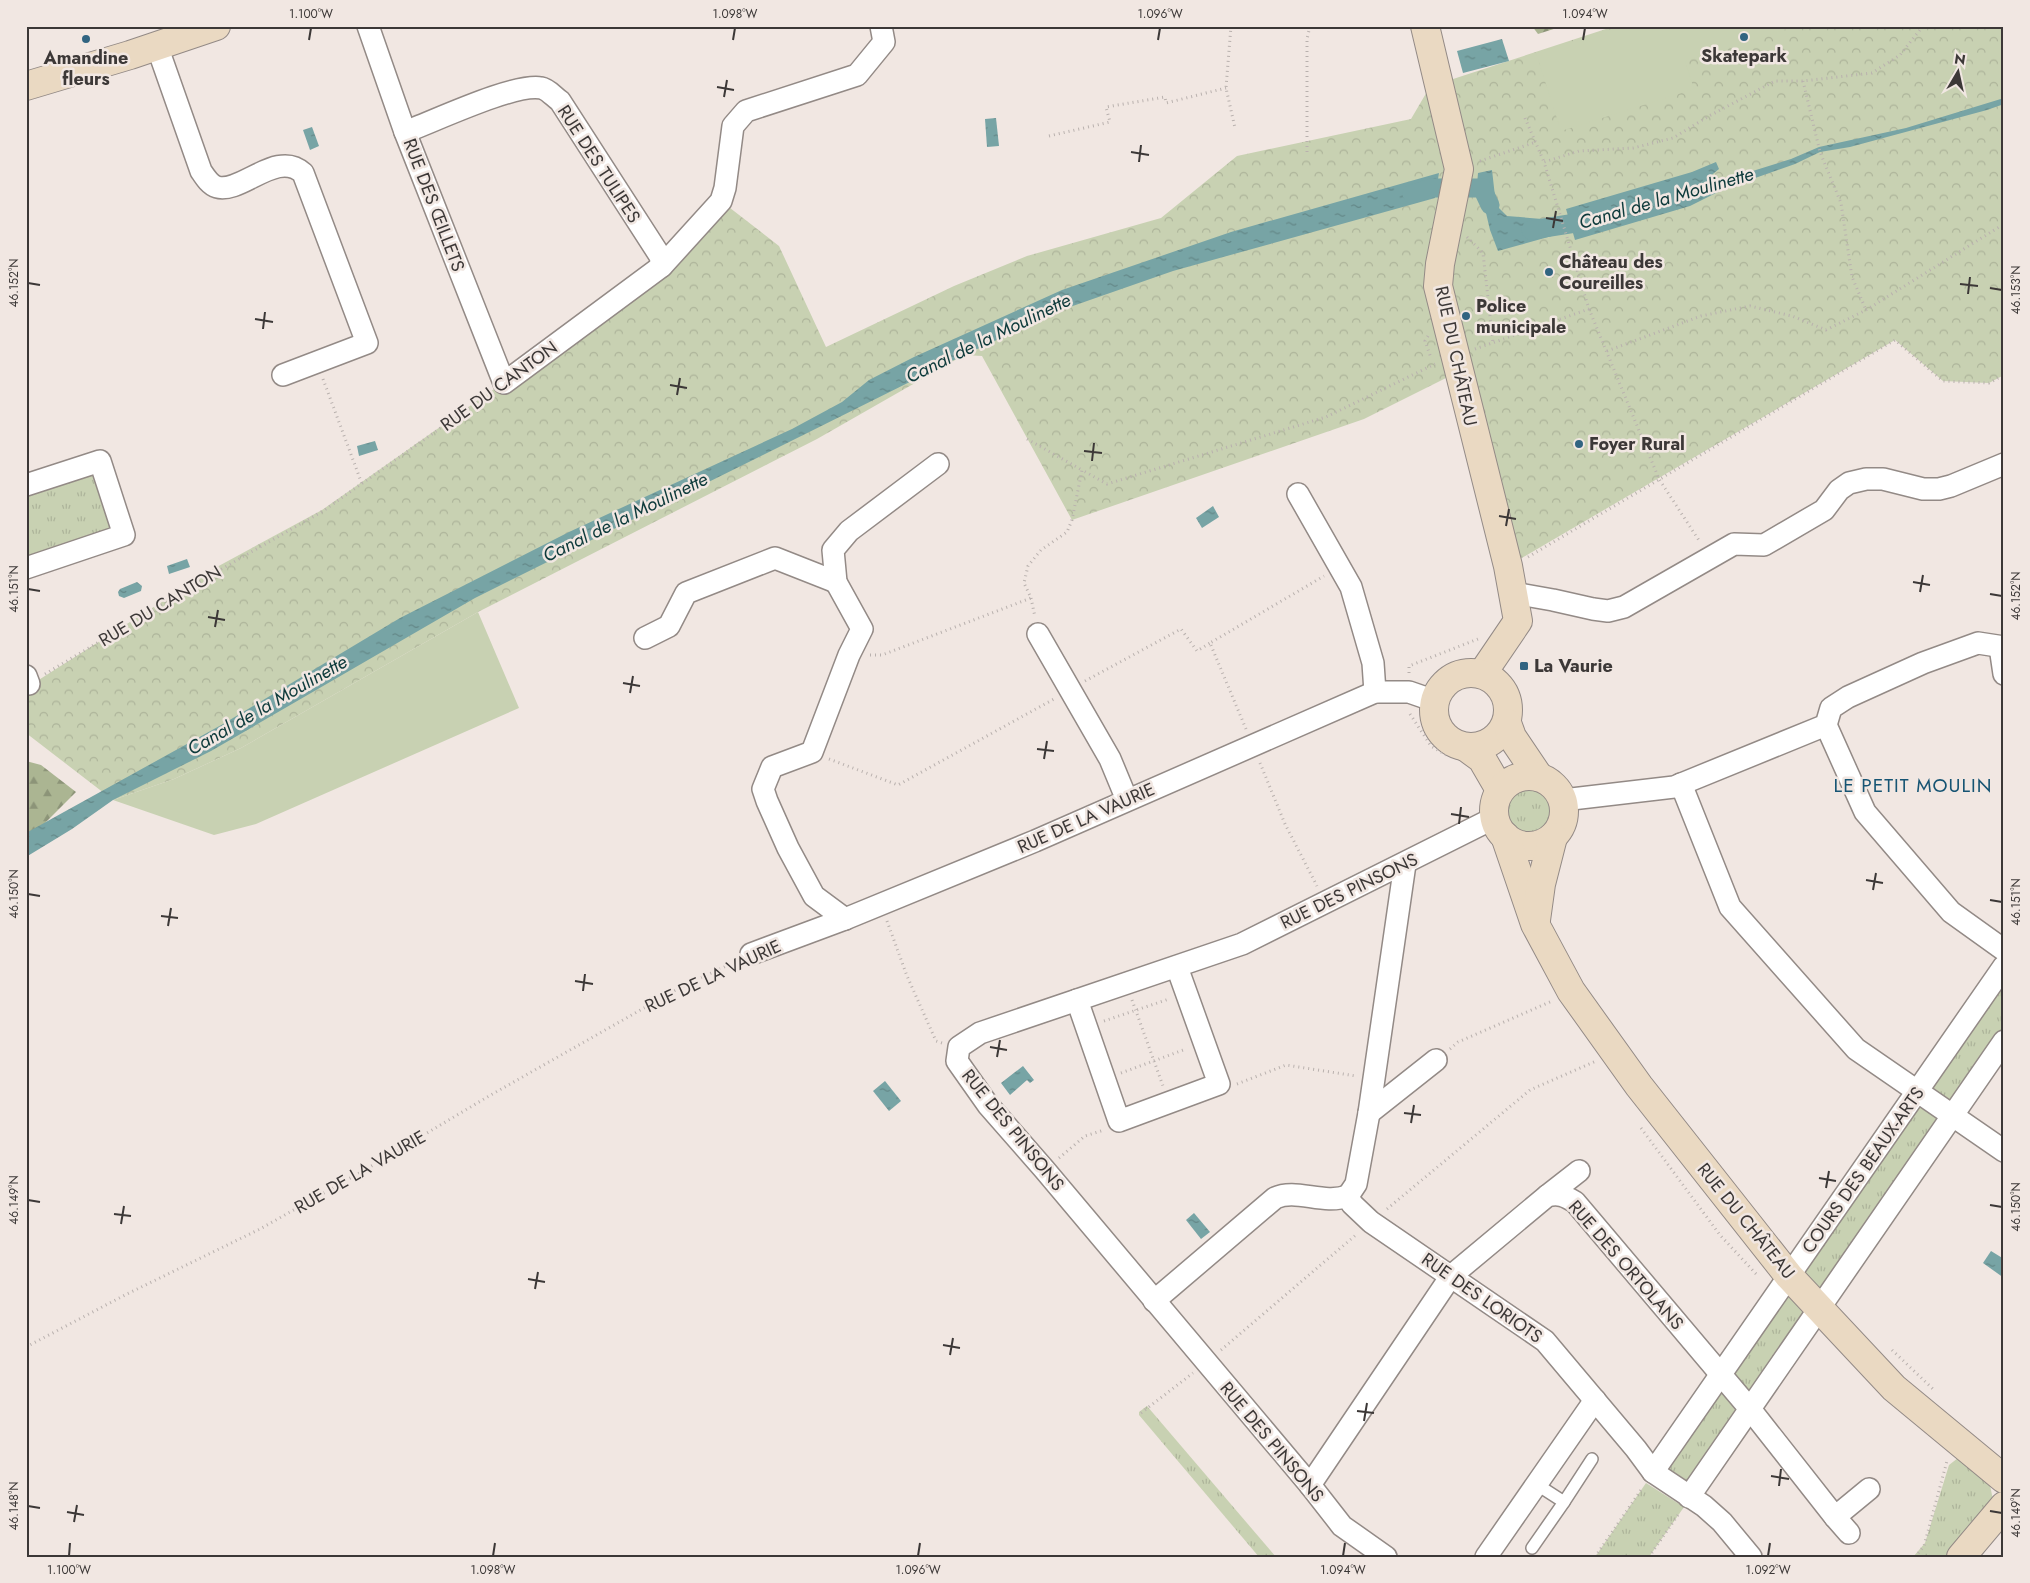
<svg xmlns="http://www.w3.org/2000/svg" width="2030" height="1583" viewBox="0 0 2030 1583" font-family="Jost,sans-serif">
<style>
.grass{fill:url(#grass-tufts)}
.forest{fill:url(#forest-firs)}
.park{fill:url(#park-crowns)}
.garden{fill:#c8d1b2}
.water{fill:url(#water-ripples)}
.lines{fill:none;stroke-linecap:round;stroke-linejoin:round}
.canal{stroke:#77a4a5;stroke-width:19}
.lane-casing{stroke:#938a86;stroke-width:14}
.street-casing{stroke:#938a86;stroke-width:24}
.secondary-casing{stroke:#938a86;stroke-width:30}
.path{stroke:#b9b1ae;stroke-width:3;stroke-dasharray:1 4;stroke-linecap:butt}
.lane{stroke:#fff;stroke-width:11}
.street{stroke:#fff;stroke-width:21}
.secondary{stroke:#ead9c2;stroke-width:28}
.ticks{fill:none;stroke:#3c3837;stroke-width:2}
.poi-dot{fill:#316481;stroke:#f1e7e2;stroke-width:2}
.labels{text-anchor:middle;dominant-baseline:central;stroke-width:5;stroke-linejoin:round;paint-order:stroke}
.poi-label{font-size:18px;font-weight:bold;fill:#3c3837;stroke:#f1e7e2;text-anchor:start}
.street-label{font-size:18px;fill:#3c3837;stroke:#f1e7e2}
.water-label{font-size:19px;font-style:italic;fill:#0d3a3b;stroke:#f1e7e2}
.neighbourhood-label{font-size:19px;letter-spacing:1px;fill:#165473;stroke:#f1e7e2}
.neatline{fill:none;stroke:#3c3837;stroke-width:2}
.ticks-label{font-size:12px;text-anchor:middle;fill:#3c3837}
</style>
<defs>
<pattern id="grass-tufts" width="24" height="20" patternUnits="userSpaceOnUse" patternTransform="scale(1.25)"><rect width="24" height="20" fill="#c8d1b2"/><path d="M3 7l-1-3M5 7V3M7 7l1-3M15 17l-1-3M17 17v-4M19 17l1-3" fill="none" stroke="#adb49a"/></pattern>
<pattern id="forest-firs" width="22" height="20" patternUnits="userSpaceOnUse" patternTransform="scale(1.25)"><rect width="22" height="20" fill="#abb592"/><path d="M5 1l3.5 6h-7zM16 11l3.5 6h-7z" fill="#8c9478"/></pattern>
<pattern id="park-crowns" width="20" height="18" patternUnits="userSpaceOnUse" patternTransform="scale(1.25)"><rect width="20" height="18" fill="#c8d1b2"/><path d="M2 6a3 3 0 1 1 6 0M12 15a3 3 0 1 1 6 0" fill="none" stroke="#adb49a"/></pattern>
<pattern id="water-ripples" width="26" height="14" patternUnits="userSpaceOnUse" patternTransform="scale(1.25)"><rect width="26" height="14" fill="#77a4a5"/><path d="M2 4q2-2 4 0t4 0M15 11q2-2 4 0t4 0" fill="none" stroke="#638787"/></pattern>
</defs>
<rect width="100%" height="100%" fill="#f1e7e2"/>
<g class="grass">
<polygon points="100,461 124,535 26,568 26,485"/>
<path d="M1525,783C1544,783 1558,794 1556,814C1556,814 1556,821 1556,821C1553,828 1547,831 1541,834C1519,843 1509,827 1502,809C1507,796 1514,789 1525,783Z"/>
<polygon points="2004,966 2004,1041 1689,1497 1653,1472"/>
<polygon points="1147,1406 1276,1557 1259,1557 1139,1415 1139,1412"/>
<polygon points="1958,1458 1990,1485 1993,1500 1947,1557 1913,1557 1925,1543 1949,1465"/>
<polygon points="1646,1483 1684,1507 1649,1557 1595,1557"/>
</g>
<g class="forest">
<polygon points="1532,26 1563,26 1538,34"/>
<polygon points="26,761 41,765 76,792 26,842"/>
</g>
<polygon class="park" points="1615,26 2004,26 2004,375 1989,383 1943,381 1895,340 1508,566 1458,372 1364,419 1072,520 982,356 964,355 817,439 478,612 241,748 174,779 113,800 26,733 26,688 215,568 322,510 504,382 664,265 721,201 779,246 826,347 954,286 1027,256 1161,218 1237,156 1411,119 1428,90 1450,80"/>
<g class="garden">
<polygon points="1621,26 1796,26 1685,61 1694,89 1561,131 1536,53"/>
<polygon points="478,612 519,708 256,824 214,835 113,800 174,779 241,748"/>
</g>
<g class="water">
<polygon points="1502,39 1509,61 1463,73 1457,51"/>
<polygon points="2004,98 2004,104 1987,110 1850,147 1820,152 1795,164 1724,189 1690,206 1575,240 1566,209 1692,172 1716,162 1719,169 1708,178 1711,184 1791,159 1819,147 1906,128"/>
<polygon points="996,118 999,146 987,147 985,119"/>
<polygon points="312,127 319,146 310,150 303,130"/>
<polygon points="1492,170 1496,205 1507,216 1554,220 1559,234 1498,251 1490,230 1482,196 1476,196 1478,173"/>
<polygon points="1439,173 1435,198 1173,271 1067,308 964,355 475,598 211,751 113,800 72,829 26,857 26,833 223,724 400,618 569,532 792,429 842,402 869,380 914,357 1062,290 1231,232"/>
<polygon points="375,441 378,450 359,456 357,446"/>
<polygon points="1213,506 1219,517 1202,528 1196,518"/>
<polygon points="187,559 190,567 169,574 167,566"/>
<polygon points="137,582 142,586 141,591 124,598 119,596 118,592 120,589"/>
<polygon points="1023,1066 1034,1080 1030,1083 1027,1080 1010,1095 1001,1083"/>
<polygon points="885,1081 901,1101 889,1111 873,1091"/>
<polygon points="1194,1213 1210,1232 1201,1239 1186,1220"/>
<polygon points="1991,1251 2004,1259 2004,1278 1983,1263"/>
</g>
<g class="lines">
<g class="canal">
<polyline points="1412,194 1431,188 1482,188 1490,205"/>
<polyline points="1531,230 1595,220"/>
</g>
<defs>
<g id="lane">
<polyline points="1536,1484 1564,1502 1592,1459"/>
<polyline points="1532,1548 1564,1502"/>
</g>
<g id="street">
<polyline points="368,26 405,132 504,383 662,266 721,201 725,188 733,126 746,111 857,75 884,42 881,26"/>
<path d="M157,46L201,171C205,177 210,185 217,187C241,194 277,149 303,173L367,343L283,375"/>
<path d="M405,132C435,121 514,83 541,88C548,89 554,97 560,101L660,256L662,266"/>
<polyline points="26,485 100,461 124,535 26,568"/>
<polyline points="1298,494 1351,587 1373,663 1375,692"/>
<polyline points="1513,593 1553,600 1593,609 1608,611 1624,607 1734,544 1764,545 1824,510 1839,490 1849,483 1866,479 1883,479 1923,489 1939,489 1951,486 2004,464"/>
<polyline points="1038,634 1110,759 1127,800"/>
<polyline points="645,638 669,626 686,593 775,558 836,582"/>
<polyline points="2000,647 2004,674"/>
<polyline points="26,676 29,684"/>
<polyline points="1826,725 1865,812 1951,912 2004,950"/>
<polyline points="1681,784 1730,907 1856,1049 2004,1151"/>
<polyline points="1563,800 1674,787 1826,725 1831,708 1848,697 1923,663 1978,643 2004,647"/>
<polyline points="1405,864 1369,1113 1356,1184 1348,1196 1352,1204 1371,1222 1545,1341 1636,1449 1653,1472 1704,1506 1722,1522 1751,1557"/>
<polyline points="845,919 814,896 788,848 767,801 763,789 772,767 812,752 849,655 862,629 836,582 833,550 849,531 938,464"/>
<polyline points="751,954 845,919 1035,841 1375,692 1409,692 1435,701"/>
<polyline points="1077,1000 1119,1121 1219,1084 1177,967"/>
<polyline points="1369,1113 1436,1060"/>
<polyline points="1547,1196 1579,1171"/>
<path d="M1154,1301L1275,1198C1296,1188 1323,1205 1348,1196"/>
<polyline points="1653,1472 2004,966"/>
<path d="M1310,1485L1451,1276L1547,1196C1559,1193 1565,1196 1575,1202L1750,1409L1835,1517L1869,1489"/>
<polyline points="1689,1497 2004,1041"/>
<polyline points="1835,1517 1849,1533"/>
<polyline points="1386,1557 1342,1526 1310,1485 1044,1169 988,1105 957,1061 959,1047 980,1033 1242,944 1494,818"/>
<polyline points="1486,1557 1595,1400"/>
</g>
<g id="secondary">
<polyline points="1425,26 1459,169 1440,264 1438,286 1508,566 1518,621 1482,674"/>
<polyline points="26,86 130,55 216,26"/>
<circle cx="1471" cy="710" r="37"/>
<polyline points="1507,723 1512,737 1539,777"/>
<polyline points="1467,748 1482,759 1500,790"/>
<circle cx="1529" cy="811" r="35"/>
<polyline points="1505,836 1535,924 1571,991 1639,1086 1789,1276 1894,1388 2004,1479"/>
<polyline points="1536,920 1541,884 1553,837"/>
<polyline points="1961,1557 2004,1506"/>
</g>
</defs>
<use href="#lane" class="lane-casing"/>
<use href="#street" class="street-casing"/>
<use href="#secondary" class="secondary-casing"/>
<g class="path">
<polyline points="1231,26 1226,88 1235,128"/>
<polyline points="1803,81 1820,152 1841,203 1852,277 1866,310"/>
<polyline points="1525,118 1544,162"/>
<polyline points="1049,136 1110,122 1106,107 1165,97 1166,103 1226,88"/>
<polyline points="1307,152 1307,39 1310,26"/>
<polyline points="1480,161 1536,142"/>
<polyline points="1467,237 1483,253 1493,343"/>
<polyline points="1589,309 1659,479 1700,542"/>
<polyline points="1428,336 1425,341 1431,358"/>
<polyline points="1475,349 1589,309 1544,162 1579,151 1633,148 1673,138 1709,116 1775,81 1803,81 1872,73 1900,55 1923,26"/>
<polyline points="1607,351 1701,316 1750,306 1792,316 1826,330 1866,310 2004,224"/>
<polyline points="323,379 362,484"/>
<polyline points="1027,439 1082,470"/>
<polyline points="1528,557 1895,340 1943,381 1989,383 2004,375"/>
<polyline points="1031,598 1035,617"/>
<polyline points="870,655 882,655 1031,598 1024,583 1028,566 1041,550 1067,532 1072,520 1082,470 1107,484 1326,417 1435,364"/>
<polyline points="1409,673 1409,666 1478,639"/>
<polyline points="45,674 218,571 323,511 490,393"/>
<polyline points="1085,681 1181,629 1197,651 1210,643"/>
<polyline points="1410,714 1431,746 1446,755"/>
<polyline points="1246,729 1210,643 1324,576"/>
<polyline points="829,759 898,785 1054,699"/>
<polyline points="1260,763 1285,824 1317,886"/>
<polyline points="887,921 907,976 936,1041 942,1043"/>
<polyline points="1132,1000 1163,1086"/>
<polyline points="1104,1021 1169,999"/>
<polyline points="1450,1049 1458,1042 1552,1001"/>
<polyline points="1121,1073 1186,1049"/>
<polyline points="1237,1084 1286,1065 1356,1076"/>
<polyline points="1641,1128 1720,1235 1758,1276"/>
<polyline points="1059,1158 1085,1136 1104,1130"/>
<polyline points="1387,1209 1530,1090 1596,1061"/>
<polyline points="26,1347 125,1295 260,1229 375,1164 489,1096 681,987 735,962"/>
<polyline points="1221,1350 1357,1234"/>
<polyline points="1892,1350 1933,1389"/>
<polyline points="1141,1413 1193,1373"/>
<polyline points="1595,1557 1643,1487"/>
<polyline points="1649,1557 1680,1512"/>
<polyline points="1915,1557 1924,1546 1947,1461"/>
</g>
<use href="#lane" class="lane"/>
<use href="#street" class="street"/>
<use href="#secondary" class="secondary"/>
</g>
<path class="ticks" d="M309,40L311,28M733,40L735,28M1158,40L1160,28M1583,40L1585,28M717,87L734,90M724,97L727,80M1131,152L1149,155M1139,162L1141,145M1546,218L1563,221M1553,228L1556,211M28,283L40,285M1960,284L1978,286M1990,288L2002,290M1968,294L1970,277M255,319L273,322M263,329L265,312M670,385L687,388M677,395L680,378M1084,451L1102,453M1092,461L1094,443M1499,516L1516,519M1506,526L1509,509M1913,582L1930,585M28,589L40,591M1920,592L1923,575M1990,594L2002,596M208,617L225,620M215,627L218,610M623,683L640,686M630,693L633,676M1037,749L1054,751M1044,759L1047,741M1451,814L1469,817M1459,824L1461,807M1866,880L1883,883M1873,890L1876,873M28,894L40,896M1990,900L2002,902M161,916L178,918M168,926L171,908M575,981L593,984M583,991L585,974M990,1047L1007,1050M997,1057L1000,1040M1404,1113L1421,1115M1411,1123L1414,1105M1819,1178L1836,1181M1826,1188L1829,1171M28,1200L40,1202M1990,1205L2002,1207M114,1214L131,1216M121,1224L124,1206M528,1279L545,1282M535,1289L538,1272M943,1345L960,1348M950,1355L953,1338M1357,1411L1374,1413M1364,1421L1367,1403M1771,1476L1789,1479M1779,1486L1781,1469M28,1506L40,1508M1990,1511L2002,1513M67,1512L84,1515M74,1522L77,1505M69,1556L70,1543M493,1556L495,1543M918,1556L920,1543M1343,1556L1345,1543M1768,1556L1770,1543"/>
<g class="poi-dot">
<circle cx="1744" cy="37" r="5"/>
<circle cx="86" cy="39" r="5"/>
<circle cx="1549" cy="272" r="5"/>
<circle cx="1466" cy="316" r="5"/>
<circle cx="1579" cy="444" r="5"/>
<rect x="1519" y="661" width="10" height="10" rx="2.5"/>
</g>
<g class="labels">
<g class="poi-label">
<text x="1744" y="56" text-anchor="middle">Skatepark</text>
<text x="86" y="58" text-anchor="middle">Amandine<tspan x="86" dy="21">fleurs</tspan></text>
<text x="1559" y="262">Château des<tspan x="1559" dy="21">Coureilles</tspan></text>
<text x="1476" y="306">Police<tspan x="1476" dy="21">municipale</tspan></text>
<text x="1589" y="444">Foyer Rural</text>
<text x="1534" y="666">La Vaurie</text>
</g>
<g class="street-label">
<text transform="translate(599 164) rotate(57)">RUE DES TULIPES</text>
<text transform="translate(434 205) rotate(69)">RUE DES ŒILLETS</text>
<text transform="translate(1456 356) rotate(78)">RUE DU CHÂTEAU</text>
<text transform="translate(499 386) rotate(-36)">RUE DU CANTON</text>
<text transform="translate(160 606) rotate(-31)">RUE DU CANTON</text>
<text transform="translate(1086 818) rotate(-24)">RUE DE LA VAURIE</text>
<text transform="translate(1349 891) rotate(-26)">RUE DES PINSONS</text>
<text transform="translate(713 976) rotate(-25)">RUE DE LA VAURIE</text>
<text transform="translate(1013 1130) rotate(51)">RUE DES PINSONS</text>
<text transform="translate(1863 1170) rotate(-55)">COURS DES BEAUX-ARTS</text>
<text transform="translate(360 1172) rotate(-30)">RUE DE LA VAURIE</text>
<text transform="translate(1746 1221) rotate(51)">RUE DU CHÂTEAU</text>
<text transform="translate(1626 1265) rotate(49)">RUE DES ORTOLANS</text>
<text transform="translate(1482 1298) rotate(35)">RUE DES LORIOTS</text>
<text transform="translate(1272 1442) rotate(50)">RUE DES PINSONS</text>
</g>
<g class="water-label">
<text transform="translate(1666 198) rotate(-16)">Canal de la Moulinette</text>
<text transform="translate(988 338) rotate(-26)">Canal de la Moulinette</text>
<text transform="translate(625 517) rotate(-26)">Canal de la Moulinette</text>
<text transform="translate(267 705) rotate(-30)">Canal de la Moulinette</text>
</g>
<g class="neighbourhood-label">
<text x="1913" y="785">LE PETIT MOULIN</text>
</g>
</g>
<rect width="2030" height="1583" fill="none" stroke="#f1e7e2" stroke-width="55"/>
<g transform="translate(1958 72) rotate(9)" stroke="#f1e7e2" stroke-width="4" paint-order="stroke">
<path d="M0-4L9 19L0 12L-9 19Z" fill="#3c3837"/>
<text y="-8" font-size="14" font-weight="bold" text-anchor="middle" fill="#3c3837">N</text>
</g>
<rect x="28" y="28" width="1974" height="1528" class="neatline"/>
<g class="ticks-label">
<text x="311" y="18">1.100°W</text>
<text x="735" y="18">1.098°W</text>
<text x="1160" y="18">1.096°W</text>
<text x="1585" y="18">1.094°W</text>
<text transform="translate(14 283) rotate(-90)" y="4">46.152°N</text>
<text transform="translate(2016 290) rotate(-90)" y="4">46.153°N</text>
<text transform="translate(14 589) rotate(-90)" y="4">46.151°N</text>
<text transform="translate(2016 596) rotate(-90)" y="4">46.152°N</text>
<text transform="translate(14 894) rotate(-90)" y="4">46.150°N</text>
<text transform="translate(2016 902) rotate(-90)" y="4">46.151°N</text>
<text transform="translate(14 1200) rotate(-90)" y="4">46.149°N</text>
<text transform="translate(2016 1207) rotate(-90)" y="4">46.150°N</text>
<text transform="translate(14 1506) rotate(-90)" y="4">46.148°N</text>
<text transform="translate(2016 1513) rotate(-90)" y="4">46.149°N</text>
<text x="69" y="1574">1.100°W</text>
<text x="493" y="1574">1.098°W</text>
<text x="918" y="1574">1.096°W</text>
<text x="1343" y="1574">1.094°W</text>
<text x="1768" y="1574">1.092°W</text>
</g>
</svg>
